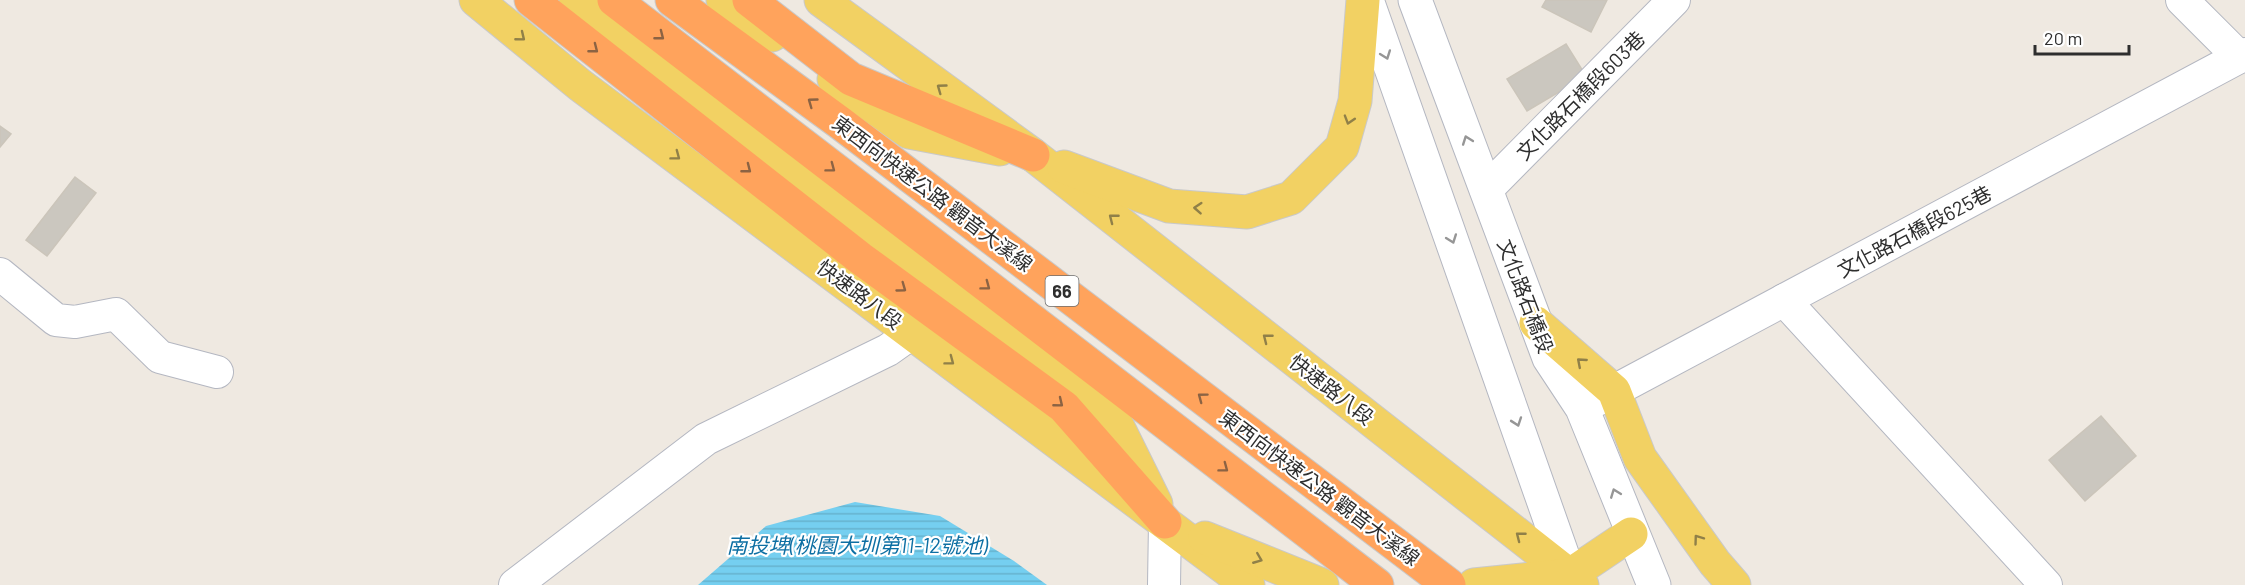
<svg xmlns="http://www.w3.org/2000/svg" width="2245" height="585" viewBox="0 0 2245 585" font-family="Barlow,'Noto Sans TC',sans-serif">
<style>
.water{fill:url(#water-rules)}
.building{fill:#cbc7bf;stroke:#cbc5ba;stroke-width:1.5}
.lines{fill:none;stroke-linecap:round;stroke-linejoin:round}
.street-casing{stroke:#b4b7c1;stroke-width:34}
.secondary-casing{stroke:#b4b7c1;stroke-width:35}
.primary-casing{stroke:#c9c9c9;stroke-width:35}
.highway-casing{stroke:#c9c9c9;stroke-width:35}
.street{stroke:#fff;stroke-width:32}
.secondary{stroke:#fff;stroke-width:33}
.primary{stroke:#f2d163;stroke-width:33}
.highway{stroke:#ffa35c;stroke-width:33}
.oneway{stroke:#8c6343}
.oneway2{stroke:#908048}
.oneway3{stroke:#969696}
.labels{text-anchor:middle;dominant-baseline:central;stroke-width:4.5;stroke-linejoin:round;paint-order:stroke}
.shield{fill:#fff;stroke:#6d6d6d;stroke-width:1.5}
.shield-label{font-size:18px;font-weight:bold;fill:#2e2e2e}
.street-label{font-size:20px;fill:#2e2e2e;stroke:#fff}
.water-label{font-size:21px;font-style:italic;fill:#0d6fa3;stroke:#fff}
</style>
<defs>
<pattern id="water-rules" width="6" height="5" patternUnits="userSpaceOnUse" patternTransform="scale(1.5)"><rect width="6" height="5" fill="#75cff0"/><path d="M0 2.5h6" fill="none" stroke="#66b2ce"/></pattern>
</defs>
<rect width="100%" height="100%" fill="#efe9e1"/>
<polygon class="water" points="855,502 940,516 1014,561 1047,585 698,585 766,526"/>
<g class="building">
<polygon points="1546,0 1607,0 1591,32 1542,7"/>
<polygon points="1566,44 1586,76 1527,111 1507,79"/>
<polygon points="0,126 11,134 0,147"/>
<polygon points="75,177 96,193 47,256 26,240"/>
<polygon points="2101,416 2136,456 2085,501 2049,460"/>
</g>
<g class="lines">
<defs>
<g id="street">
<polyline points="2182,0 2239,57"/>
<polyline points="1486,190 1674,0"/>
<polyline points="0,274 56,320 75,322 116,314 160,357 217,372"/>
<polyline points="1784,300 2046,585"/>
<polyline points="1582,408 2245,54"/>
<polyline points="515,585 706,439 888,350 912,333"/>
<polyline points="1164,585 1165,522"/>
</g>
<g id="secondary">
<polyline points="1367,0 1573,585"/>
<polyline points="1415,0 1549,358 1582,408 1654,585"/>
</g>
<g id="primary">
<polyline points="476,0 580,85 1248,585"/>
<polyline points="576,0 1108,407 1156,504"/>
<polyline points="723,0 772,35"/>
<polyline points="821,0 1033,155 1582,585"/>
<polyline points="834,79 909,132 1000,149"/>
<polyline points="1064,167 1169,206 1247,212 1291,198 1342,147 1355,101 1363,0"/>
<polyline points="1536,323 1614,391 1640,458 1715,563 1734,585"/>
<polyline points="1205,538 1322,585"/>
<polyline points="1474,585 1570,575 1631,534"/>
</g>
<g id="highway">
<polyline points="531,0 860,258 1064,407 1165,522"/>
<polyline points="614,0 1377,585"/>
<polyline points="672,0 839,122 1449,585"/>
<polyline points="749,0 851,79 1033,155"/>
</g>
</defs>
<use href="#street" class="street-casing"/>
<use href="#secondary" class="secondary-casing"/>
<use href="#primary" class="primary-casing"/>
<use href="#highway" class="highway-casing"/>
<use href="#street" class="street"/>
<use href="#secondary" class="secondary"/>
<use href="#primary" class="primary"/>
<use href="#highway" class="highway"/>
</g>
<defs><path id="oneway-chevron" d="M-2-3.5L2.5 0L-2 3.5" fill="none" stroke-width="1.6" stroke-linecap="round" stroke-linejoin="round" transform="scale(1.5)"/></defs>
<g class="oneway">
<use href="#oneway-chevron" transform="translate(660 36) rotate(38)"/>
<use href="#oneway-chevron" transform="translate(594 49) rotate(38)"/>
<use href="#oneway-chevron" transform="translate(812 102) rotate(-144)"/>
<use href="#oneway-chevron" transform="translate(831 168) rotate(37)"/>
<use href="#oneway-chevron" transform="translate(747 169) rotate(38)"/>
<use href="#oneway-chevron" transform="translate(986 286) rotate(37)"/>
<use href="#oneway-chevron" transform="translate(902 288) rotate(36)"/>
<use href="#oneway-chevron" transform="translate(1202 397) rotate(-143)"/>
<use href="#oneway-chevron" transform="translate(1059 403) rotate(39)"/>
<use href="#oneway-chevron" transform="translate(1224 468) rotate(37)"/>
</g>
<g class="oneway2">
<use href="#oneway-chevron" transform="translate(521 37) rotate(39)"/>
<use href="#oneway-chevron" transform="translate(941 88) rotate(-144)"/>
<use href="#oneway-chevron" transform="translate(1349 120) rotate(107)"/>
<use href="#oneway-chevron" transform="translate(676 156) rotate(37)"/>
<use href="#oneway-chevron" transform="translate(1198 208) rotate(-176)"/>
<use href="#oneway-chevron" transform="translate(1113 218) rotate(-142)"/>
<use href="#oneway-chevron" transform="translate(1267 338) rotate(-142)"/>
<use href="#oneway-chevron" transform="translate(950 361) rotate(37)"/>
<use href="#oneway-chevron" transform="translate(1581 362) rotate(-139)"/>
<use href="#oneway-chevron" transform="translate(1520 536) rotate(-142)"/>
<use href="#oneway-chevron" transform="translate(1698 539) rotate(-126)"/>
<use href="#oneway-chevron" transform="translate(1258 559) rotate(22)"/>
</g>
<g class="oneway3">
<use href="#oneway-chevron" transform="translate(1386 55) rotate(70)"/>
<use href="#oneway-chevron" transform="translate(1467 140) rotate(-110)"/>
<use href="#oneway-chevron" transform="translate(1452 239) rotate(70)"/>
<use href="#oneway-chevron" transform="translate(1517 422) rotate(71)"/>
<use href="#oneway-chevron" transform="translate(1615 493) rotate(-111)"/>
</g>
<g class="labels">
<rect class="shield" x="1045.5" y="276" width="33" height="30" rx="4.5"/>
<g class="shield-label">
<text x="1062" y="291">66</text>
</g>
<g class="street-label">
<text transform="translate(1580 95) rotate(-45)">文化路石橋段603巷</text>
<text transform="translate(933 193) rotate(37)">東西向快速公路 觀音大溪線</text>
<text transform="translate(1914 231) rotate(-28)">文化路石橋段625巷</text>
<text transform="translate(860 294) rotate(37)">快速路八段</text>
<text transform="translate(1526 296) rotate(69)">文化路石橋段</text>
<text transform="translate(1332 389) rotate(38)">快速路八段</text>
<text transform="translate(1320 487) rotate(37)">東西向快速公路 觀音大溪線</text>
</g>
<g class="water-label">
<text x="857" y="544">南投埤(桃園大圳第11-12號池)</text>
</g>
</g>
<path d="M2035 45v9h94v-9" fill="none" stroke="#2e2e2e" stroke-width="3"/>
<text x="2044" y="45" font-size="18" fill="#2e2e2e" stroke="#ffffff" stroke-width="4.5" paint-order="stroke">20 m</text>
</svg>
